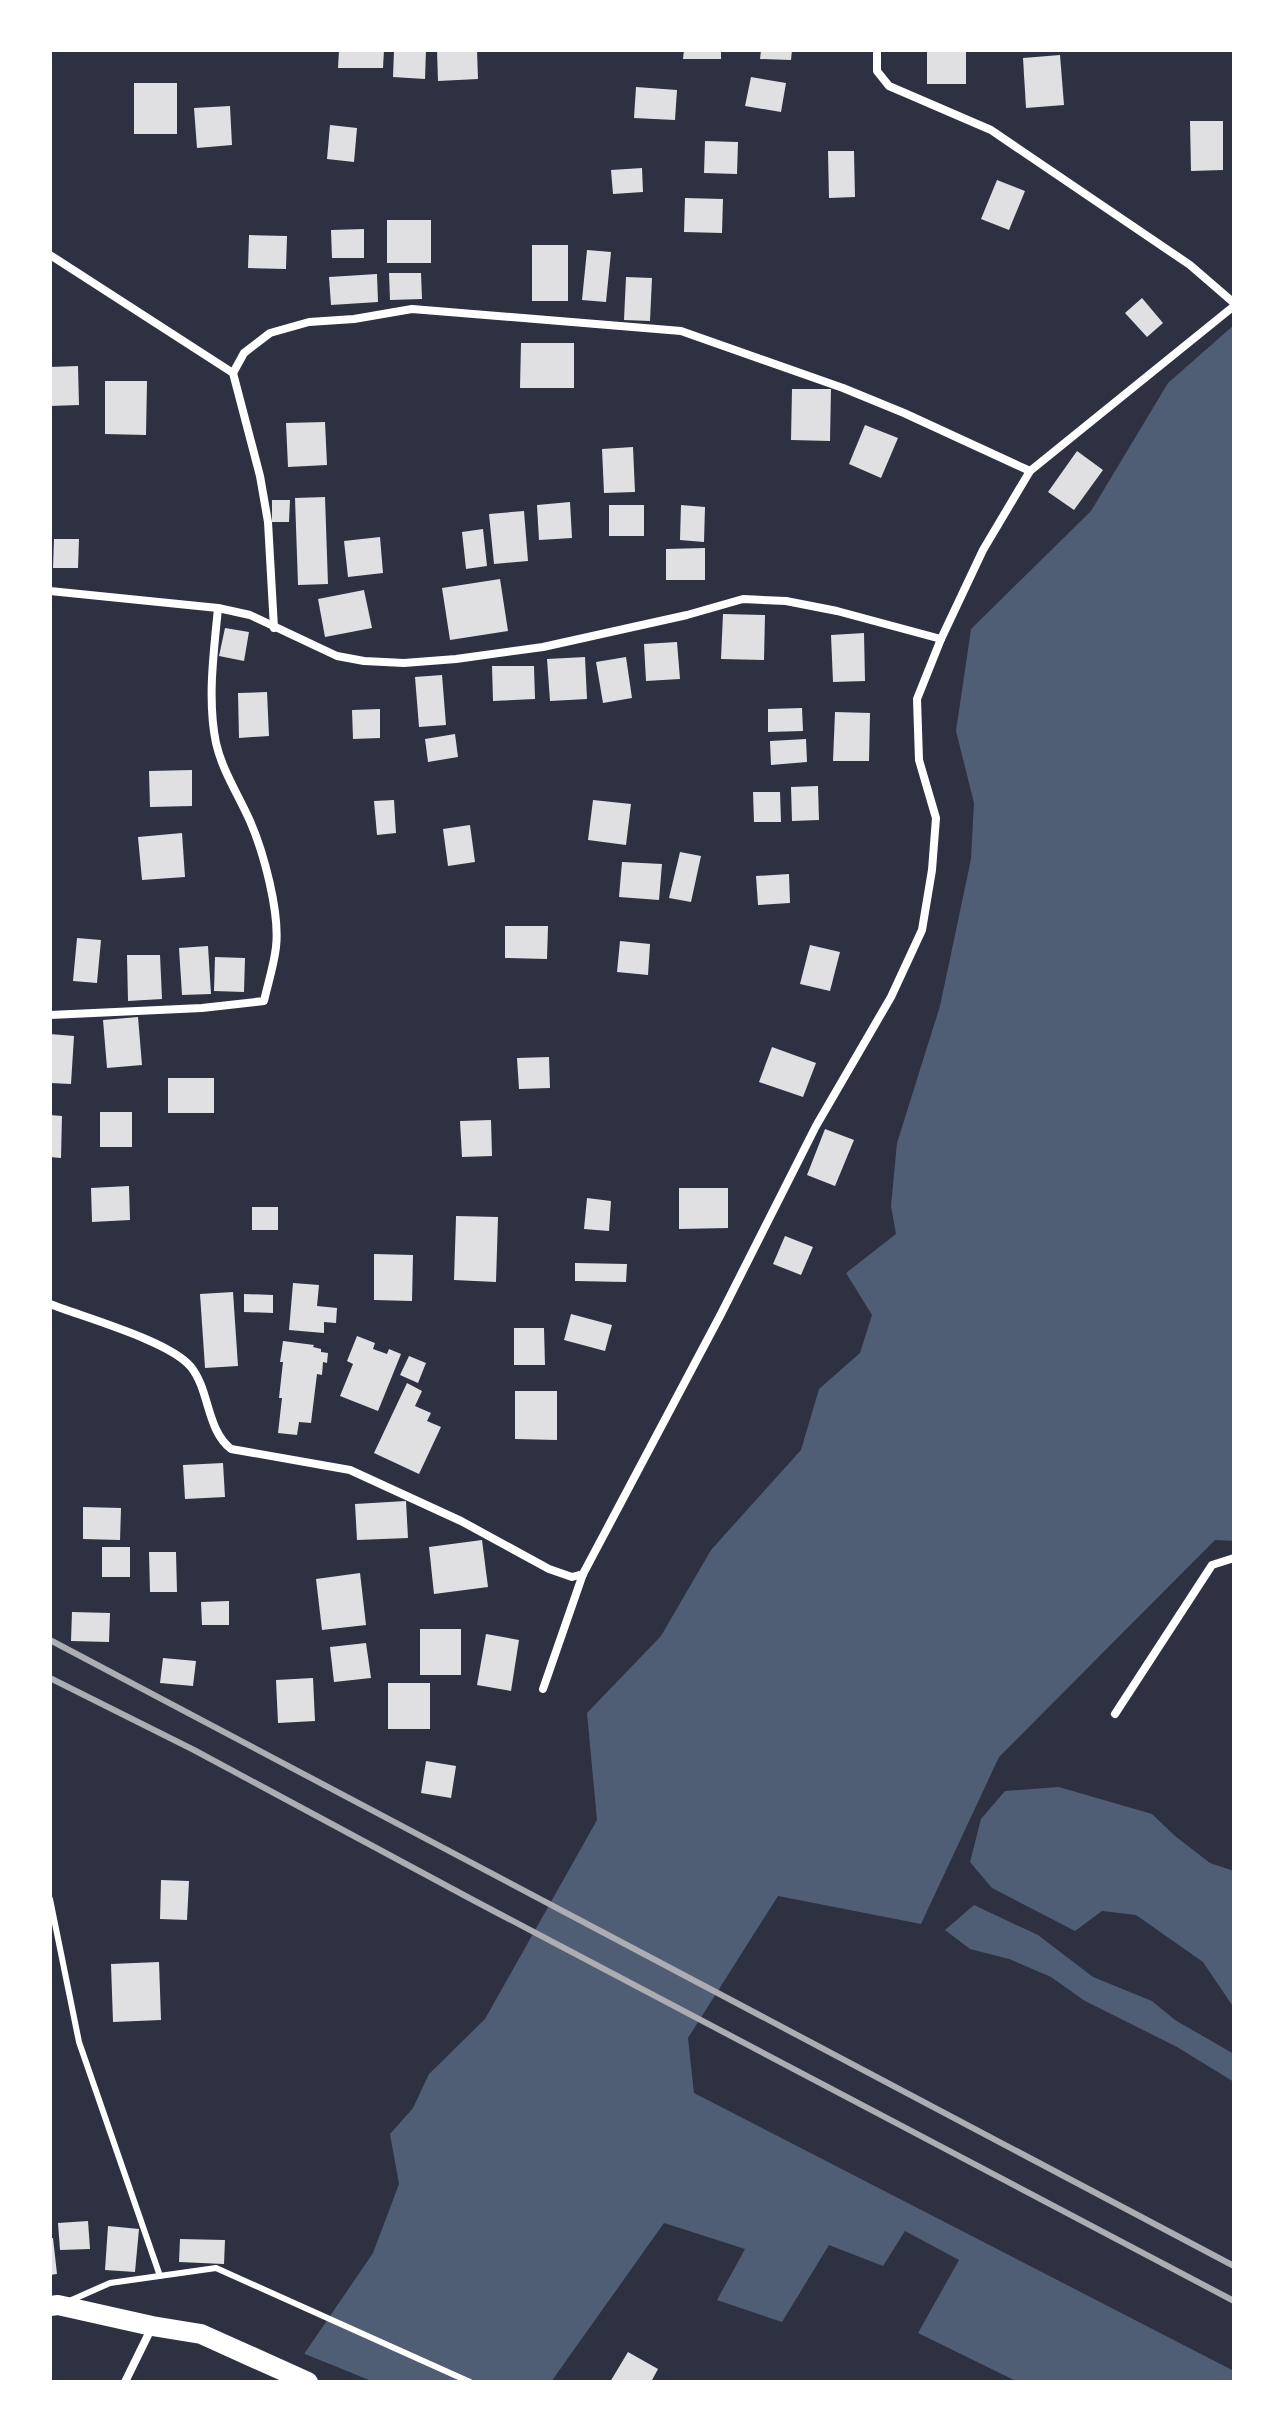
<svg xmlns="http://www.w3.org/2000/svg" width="1284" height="2432" viewBox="0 0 1284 2432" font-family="'Fira Sans Condensed',sans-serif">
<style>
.water{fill:#4f5d75}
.pier{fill:#2d3142}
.building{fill:#e0e0e3}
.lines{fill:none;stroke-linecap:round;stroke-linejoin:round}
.service{stroke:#fff;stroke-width:6}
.minor{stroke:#fff;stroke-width:8}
.primary{stroke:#fff;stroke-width:20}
.rail{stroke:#abadb3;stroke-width:6}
</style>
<rect width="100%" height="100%" fill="#2d3142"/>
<g class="water">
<polygon points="1234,325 1234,1541 1215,1540 999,1757 921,1924 778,1896 688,2038 694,2093 1234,2371 1234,2382 1018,2382 918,2333 959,2260 905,2231 883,2266 829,2245 782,2322 717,2300 745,2249 664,2223 551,2382 285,2382 373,2253 399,2184 390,2134 413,2108 429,2074 485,2019 597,1820 587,1713 661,1636 711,1550 801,1450 819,1389 860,1353 872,1315 846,1273 896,1234 891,1206 897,1143 940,1006 971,859 974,803 956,731 971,629 1091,511 1168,383"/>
<polygon points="1059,1787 1152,1814 1175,1836 1210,1863 1234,1871 1234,2008 1203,1962 1136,1915 1102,1911 1075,1931 992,1888 970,1862 981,1819 1005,1791"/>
<polygon points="974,1905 1038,1935 1093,1977 1152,2001 1175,2020 1234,2054 1234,2082 1177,2047 1085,2001 1051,1977 1009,1959 970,1949 945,1930"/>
</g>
<polygon class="pier" points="300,2352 374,2382 281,2382"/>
<g class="building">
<polygon points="339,50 384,50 383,68 338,68"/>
<polygon points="394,50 426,50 425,79 393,77"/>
<polygon points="437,50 477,50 478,79 438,81"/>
<polygon points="684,50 721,50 721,59 683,59"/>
<polygon points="761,50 792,50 791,60 760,59"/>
<rect x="927" y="51" width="39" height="33"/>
<polygon points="1060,55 1064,105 1026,108 1023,58"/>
<polygon points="751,77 786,83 781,112 745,106"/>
<rect x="134" y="83" width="43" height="51"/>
<polygon points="636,87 677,90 675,120 634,118"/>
<polygon points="230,106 232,145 197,148 194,108"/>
<polygon points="1190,121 1223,121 1223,170 1191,171"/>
<polygon points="330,125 357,128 354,162 327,159"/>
<polygon points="705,141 738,142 737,174 704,173"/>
<polygon points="828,151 854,151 855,197 829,198"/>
<polygon points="642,168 643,192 613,194 611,170"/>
<polygon points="997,180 1025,191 1009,230 981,219"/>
<polygon points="685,198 723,199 722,233 684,232"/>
<rect x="387" y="220" width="44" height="43"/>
<polygon points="364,229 364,258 332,258 331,230"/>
<polygon points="249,235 287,236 286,269 248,268"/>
<rect x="532" y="245" width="36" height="56"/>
<polygon points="587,250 611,252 606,302 582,300"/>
<polygon points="389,273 421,273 422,299 390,300"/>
<polygon points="377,274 378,302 331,305 329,277"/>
<polygon points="626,277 652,278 650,321 624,320"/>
<polygon points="1142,298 1163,323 1147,337 1125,313"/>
<polygon points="521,343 574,343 574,388 520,388"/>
<polygon points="78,366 79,405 50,406 50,367"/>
<polygon points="105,381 147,381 146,435 105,434"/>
<polygon points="792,389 831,389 830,441 791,440"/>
<polygon points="325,422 327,465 288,467 286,423"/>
<polygon points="865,425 898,438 881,478 849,464"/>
<polygon points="633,447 635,492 604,493 602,449"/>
<polygon points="1077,451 1103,470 1074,510 1048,492"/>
<polygon points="325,497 328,584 298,585 295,498"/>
<polygon points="272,500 290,500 289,522 272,522"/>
<polygon points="570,502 572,538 539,540 537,505"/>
<rect x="609" y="505" width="35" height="31"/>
<polygon points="681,505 705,507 704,542 680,540"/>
<polygon points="524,511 528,561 494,564 489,514"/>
<polygon points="483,529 487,566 466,569 462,532"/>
<polygon points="380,537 383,573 348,577 344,541"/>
<polygon points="54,539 79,539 78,568 53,568"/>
<polygon points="705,548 705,580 666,580 666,549"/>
<polygon points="500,579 508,631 450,640 442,588"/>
<polygon points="364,590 372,628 325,637 318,599"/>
<polygon points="723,614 765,615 764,660 721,659"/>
<polygon points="225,628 249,632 244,661 219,656"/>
<polygon points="864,633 865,681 833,682 831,635"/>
<polygon points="677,642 680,679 646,681 644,644"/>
<polygon points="585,657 587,699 550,701 547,659"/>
<polygon points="626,657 632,698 603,703 596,662"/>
<polygon points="492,666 534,666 535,699 493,701"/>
<polygon points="442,675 446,725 419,727 415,677"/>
<polygon points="267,692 269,736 239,738 238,693"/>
<polygon points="802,708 803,731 768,732 768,709"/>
<polygon points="380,709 380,738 353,739 352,710"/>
<polygon points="835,712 870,713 869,761 833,761"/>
<polygon points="455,734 458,757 428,762 425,739"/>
<polygon points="806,739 807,762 771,765 770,741"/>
<polygon points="192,770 192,806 150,807 149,771"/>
<polygon points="818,786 819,820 792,821 791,787"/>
<polygon points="753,792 780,792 781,822 754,822"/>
<polygon points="394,800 396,833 377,835 374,801"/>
<polygon points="593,800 631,804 626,845 588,840"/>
<polygon points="470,825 475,862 448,866 443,829"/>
<polygon points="182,833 185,877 142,880 138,837"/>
<polygon points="680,852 701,856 691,902 669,898"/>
<polygon points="622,862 662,864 659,900 619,897"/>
<polygon points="789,874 790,903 758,905 756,876"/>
<polygon points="505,926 548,926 547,959 505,958"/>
<polygon points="77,938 101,940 97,983 73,981"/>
<polygon points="620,941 650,944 648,975 617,972"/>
<polygon points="810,945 840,952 830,991 800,984"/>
<polygon points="208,946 211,994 182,995 179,948"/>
<polygon points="127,955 160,955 162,999 128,1001"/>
<polygon points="215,957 245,958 244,992 214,991"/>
<polygon points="138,1017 142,1065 107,1068 103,1020"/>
<polygon points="50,1034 74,1036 71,1084 50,1083"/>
<polygon points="772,1047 816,1063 803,1097 759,1082"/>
<polygon points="549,1057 550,1088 519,1089 517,1058"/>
<rect x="168" y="1078" width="46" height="35"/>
<rect x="100" y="1112" width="32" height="35"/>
<polygon points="50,1115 62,1116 61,1158 50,1157"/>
<polygon points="491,1120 492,1156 462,1157 460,1121"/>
<polygon points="825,1129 854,1140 835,1186 807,1175"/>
<polygon points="129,1186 130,1220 92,1222 91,1188"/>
<polygon points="679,1188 728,1188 728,1228 679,1229"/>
<polygon points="587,1198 611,1201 609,1231 584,1229"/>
<rect x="252" y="1207" width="26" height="23"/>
<polygon points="456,1216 498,1217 496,1282 454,1280"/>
<polygon points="785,1236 813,1247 801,1275 773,1264"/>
<polygon points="374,1254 413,1255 412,1301 374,1300"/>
<polygon points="575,1263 627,1264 626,1282 575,1281"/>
<polygon points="293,1283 319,1285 317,1306 337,1308 336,1323 324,1322 324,1333 289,1330"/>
<polygon points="233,1292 238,1366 205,1368 200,1294"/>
<polygon points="244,1294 273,1295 273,1313 244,1312"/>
<polygon points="571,1314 612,1325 605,1351 564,1340"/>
<polygon points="514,1328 544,1328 545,1365 514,1365"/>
<polygon points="357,1336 375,1343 373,1349 387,1354 389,1349 401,1354 378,1411 340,1396 353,1364 347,1361"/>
<polygon points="283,1341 314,1345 313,1347 321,1349 321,1352 328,1353 327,1363 323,1362 322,1375 317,1374 311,1423 299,1422 297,1435 278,1433 282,1398 279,1398 283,1362 280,1362"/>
<polygon points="409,1356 426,1363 418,1383 400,1375"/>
<polygon points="407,1383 422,1391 415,1406 431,1413 427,1421 441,1427 419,1474 374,1453"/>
<polygon points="515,1391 557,1391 557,1440 515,1439"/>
<polygon points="223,1463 225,1497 185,1499 183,1465"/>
<polygon points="406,1501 408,1538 357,1540 355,1504"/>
<polygon points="83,1507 121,1508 120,1540 83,1539"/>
<polygon points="482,1540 488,1587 434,1594 429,1547"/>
<rect x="102" y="1547" width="28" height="30"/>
<polygon points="149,1552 176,1552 177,1592 150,1592"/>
<polygon points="360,1573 366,1625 322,1630 316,1579"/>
<polygon points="229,1601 229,1625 202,1625 201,1602"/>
<polygon points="72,1612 110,1613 109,1642 71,1641"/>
<rect x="420" y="1629" width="41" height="46"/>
<polygon points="486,1634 519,1640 511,1691 477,1685"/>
<polygon points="366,1643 371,1678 334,1682 330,1647"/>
<polygon points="163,1658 196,1661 193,1686 160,1683"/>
<polygon points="313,1678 315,1721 278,1723 276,1680"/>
<rect x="388" y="1683" width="42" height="46"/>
<polygon points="426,1761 456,1766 451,1798 421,1793"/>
<polygon points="161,1880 189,1881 187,1920 160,1919"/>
<polygon points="159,1962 161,2020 113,2022 111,1964"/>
<polygon points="88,2221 90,2249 60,2250 58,2223"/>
<polygon points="108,2226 139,2229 135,2272 105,2270"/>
<polygon points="50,2238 53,2238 57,2274 50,2275"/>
<polygon points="180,2239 225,2240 224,2264 179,2262"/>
<polygon points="628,2352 658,2369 651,2382 610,2382"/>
</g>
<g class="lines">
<g class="service">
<polyline points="50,1899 79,2042 160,2276"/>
<polyline points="67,2302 110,2283 216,2268 470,2382"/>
</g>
<g class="minor">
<polyline points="877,50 877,71 889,86 991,130 1190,265 1234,303"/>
<polyline points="50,255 233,373 260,476 268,522 274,628"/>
<polyline points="233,373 244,353 270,333 309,322 354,319 412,309 681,331 843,388 904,413 1030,471"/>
<polyline points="50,591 218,608 250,615 337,656 364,661 404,663 456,659 543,647 687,615 743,599 786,601 837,611 941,639 983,550 1030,471 1234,306"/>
<path d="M50,1015L202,1008L264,1001C268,983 274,965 276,947C280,913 264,853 250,821C239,796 222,770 216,743C207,699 214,651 218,608"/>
<path d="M50,1304C83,1317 170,1341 191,1367C210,1391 206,1429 231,1449L350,1470L461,1521L549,1569L572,1577L583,1574"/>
<polyline points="543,1689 583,1574 721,1314 816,1126 891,997 922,930 932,870 936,818 919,760 917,699 941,639"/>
<polyline points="1115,1714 1212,1565 1234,1558"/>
<polyline points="125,2382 151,2329"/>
</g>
<polyline class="primary" points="50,2306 58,2305 152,2326 201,2334 308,2382"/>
<g class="rail">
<polyline points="50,1640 1234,2266"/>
<polyline points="50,1678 194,1750 473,1900 1234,2301"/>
</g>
</g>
<rect width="1284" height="2432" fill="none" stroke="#ffffff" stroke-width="104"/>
</svg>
